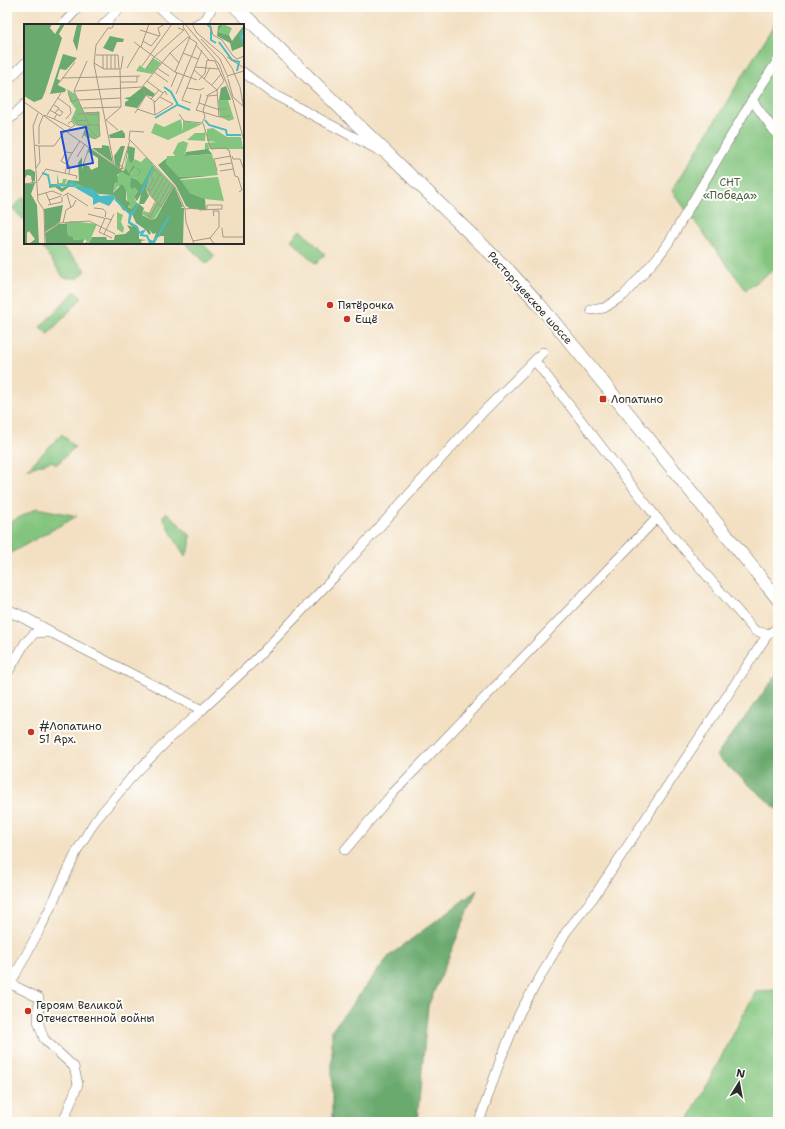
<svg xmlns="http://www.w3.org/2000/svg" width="785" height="1129" viewBox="0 0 785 1129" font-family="'Shantell Sans',sans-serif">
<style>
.green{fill:#83c57f;stroke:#577855}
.forest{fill:#6aaa6e;stroke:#4a6a4c}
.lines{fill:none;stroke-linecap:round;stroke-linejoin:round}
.minor-casing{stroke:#716a60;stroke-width:10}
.tertiary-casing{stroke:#716a60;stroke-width:12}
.secondary-casing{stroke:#716a60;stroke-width:14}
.minor{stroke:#fff;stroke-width:9}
.tertiary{stroke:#fff;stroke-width:11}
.secondary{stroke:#fff;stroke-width:13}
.poi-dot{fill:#c8321e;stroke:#fdfcf7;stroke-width:1.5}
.labels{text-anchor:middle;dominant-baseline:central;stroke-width:4;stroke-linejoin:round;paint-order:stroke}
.park-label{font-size:11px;fill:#4a6148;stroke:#fdfcf7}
.street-label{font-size:11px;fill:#2b2b2b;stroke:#fdfcf7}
.poi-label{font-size:11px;fill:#2b2b2b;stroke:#fdfcf7;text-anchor:start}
.inset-river{fill:none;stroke:#4bbac2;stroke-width:2}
.inset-road{fill:none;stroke:#a39886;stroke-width:1}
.view{fill:#1d4ed8;fill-opacity:0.15;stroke:#1d4ed8;stroke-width:2}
.inset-edge{fill:none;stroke:#2b2b2b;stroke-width:2}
</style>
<rect width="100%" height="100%" fill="#fdfcf7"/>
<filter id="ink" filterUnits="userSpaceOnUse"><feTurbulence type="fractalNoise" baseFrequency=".025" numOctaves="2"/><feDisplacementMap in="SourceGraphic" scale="8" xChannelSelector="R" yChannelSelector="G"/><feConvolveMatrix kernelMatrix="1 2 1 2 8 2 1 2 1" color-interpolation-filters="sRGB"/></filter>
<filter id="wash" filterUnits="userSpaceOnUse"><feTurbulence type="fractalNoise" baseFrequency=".012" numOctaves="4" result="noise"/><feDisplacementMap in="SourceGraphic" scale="16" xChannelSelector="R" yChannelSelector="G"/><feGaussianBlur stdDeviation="0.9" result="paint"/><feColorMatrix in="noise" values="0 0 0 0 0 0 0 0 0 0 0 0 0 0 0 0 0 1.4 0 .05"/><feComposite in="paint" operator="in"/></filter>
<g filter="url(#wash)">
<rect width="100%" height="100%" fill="#f3e0c3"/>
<g class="green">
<polygon points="778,18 778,270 776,268 746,290 672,191"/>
<polygon points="24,197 25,198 25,221 12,208"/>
<polygon points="300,230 325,254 316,264 291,240"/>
<polygon points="38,243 58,243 86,270 79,278 64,278 43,248"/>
<polygon points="187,243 202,243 215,256 207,264 186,244"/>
<polygon points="75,291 82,298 48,334 40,327"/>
<polygon points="62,434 75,447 56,465 52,461 27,469"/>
<polygon points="37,508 77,516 7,555 7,524"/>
<path d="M166,513L169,514L190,535C191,543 190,550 185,556L174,538L163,518V516Z"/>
<polygon points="778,990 778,1122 687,1122 756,991"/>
</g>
<g class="forest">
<polygon points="778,673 778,810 716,756"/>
<polygon points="477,890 428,1006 417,1122 332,1122 332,1030 389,956"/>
</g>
</g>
<g filter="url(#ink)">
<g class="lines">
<defs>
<g id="minor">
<polyline points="158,7 179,25"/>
<polyline points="62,25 79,7"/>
<polyline points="103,25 121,7"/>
<polyline points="195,25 206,19 212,7"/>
<polyline points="243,72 271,93 382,152"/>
<polyline points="7,81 25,63"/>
<polyline points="752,100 778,136"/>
<polyline points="7,122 25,104"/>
<polyline points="591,310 604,308 624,295 657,258 669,242 752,100 778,60"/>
<polyline points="535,361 657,518 755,631 768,634"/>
<polyline points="7,674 25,643 35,633 50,632 202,710"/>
<polyline points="345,850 393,793 657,518"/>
<polyline points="7,982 39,998 38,1021 44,1039 74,1067 78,1084 63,1122"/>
<polyline points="7,990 41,927 78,849 95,821 131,778 169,739 202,710 255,660 338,573 484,411 543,352"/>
<polyline points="479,1122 501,1058 520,1012 566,932 593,898 768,634 778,628"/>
</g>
<polyline id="tertiary" points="7,610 23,617 50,632"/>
<polyline id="secondary" points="236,7 509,271 538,303 580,354 778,599"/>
</defs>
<use href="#minor" class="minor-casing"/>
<use href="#tertiary" class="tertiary-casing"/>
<use href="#secondary" class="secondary-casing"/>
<use href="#minor" class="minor"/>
<use href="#tertiary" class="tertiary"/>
<use href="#secondary" class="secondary"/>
</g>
</g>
<g class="poi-dot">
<circle cx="330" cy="305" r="4"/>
<circle cx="347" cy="319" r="4"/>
<rect x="599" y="395" width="8" height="8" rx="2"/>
<circle cx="31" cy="732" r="4"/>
<circle cx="28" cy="1011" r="4"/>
</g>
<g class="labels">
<g class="park-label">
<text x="730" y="182">СНТ<tspan x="730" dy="13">«Победа»</tspan></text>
</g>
<g class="street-label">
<text transform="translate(530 298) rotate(48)">Расторгуевское шоссе</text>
</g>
<g class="poi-label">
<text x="338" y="305">Пятёрочка</text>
<text x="355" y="319">Ещё</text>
<text x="611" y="399">Лопатино</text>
<text x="39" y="726">#Лопатино<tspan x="39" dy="13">51 Арх.</tspan></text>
<text x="36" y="1005">Героям Великой<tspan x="36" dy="13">Отечественной войны</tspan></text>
</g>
</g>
<g transform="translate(24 24)">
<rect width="220" height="220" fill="#f3e0c3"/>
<path d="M199,0L208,4L205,11L194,8ZM129,34L137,39L128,50L112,47L116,41L121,45ZM43,65L51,70L64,95L61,88H75L76,112L70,115L62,113L59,110L62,103L52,101L47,96L52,85L46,77ZM194,76H204L210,95L205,97L196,93ZM157,95L159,108V97L178,100L144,116L127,109L131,99L140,103ZM189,104L203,113H217L219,125H187L183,119L186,125L181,126V119L193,118L183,117V105ZM182,105L181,117L163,116L171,109H180ZM159,117L164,119L161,130L163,132L188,130L194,151L155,153L142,139L143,132H151L149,129L154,119ZM105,128L108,139L110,135L117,138L122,133L129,140L118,162L110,153L114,167L110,173L113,179L109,186L104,182L102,166L94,162L89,169L93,152L98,148L107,150L111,143L114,145L109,141L105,149L100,146ZM129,141L150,162L131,194L128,196L118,190L120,187L126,189L132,178L122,166ZM33,149L35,159H38L39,155H43L41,161L47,157L62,163L40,162L33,160ZM194,153L200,177L181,175L166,169L156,156ZM93,188L99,191L97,198L100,204L99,209L93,205ZM47,197L73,200L65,219L60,215L49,216L44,212L43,200L35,202Z" fill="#83c57f"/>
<path d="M0,0H28L26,4L31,10L37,0H41L35,10L38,14L21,68L18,75L10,78L0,72ZM53,0H58L53,27L49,17ZM199,0L194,8L205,11L208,17L220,1L218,17L220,22L208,27L206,19L193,12L194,2ZM86,12L100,15L99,18H93L89,28L79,24ZM39,30L53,34L42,46L36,45L33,55L36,56L34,61L42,65L41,68L26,70ZM120,62L131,70L129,73L122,71L113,84L101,82V78L105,76L100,74L106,73ZM202,62L207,76H195L197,64ZM98,106L101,110V114H86L85,111ZM78,121L85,122L89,139L68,124H78ZM97,122H101L95,144L91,141L90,132ZM104,122L111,124L110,135L108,139L105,137L104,128L100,145ZM66,124L99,147L102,145L105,149L109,141L117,147L113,153L116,147L111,143L105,152L98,148L93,151L94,158L91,159L89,169L98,160L102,166V176L106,179L104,183L108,185L113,179L115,180L120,184L118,191L128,196L132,194L150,162L159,183L156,184H160L159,219L140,220V212H137L131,214L130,220L125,219V215L129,217L132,209L129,210L125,205L127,209L125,211L122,206L112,199L108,190L106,198L115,205V215L122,216L117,217L118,220H60L62,218L65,219L68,213H82L83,216H90L91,211L101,210L106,206L103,201L109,203L104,199L106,189L99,186L89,171L75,170L47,157L42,161L44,156L55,157L54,139L58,133V146L59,141L65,142L67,146L74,143V134L64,128ZM184,125L188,130L161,132L162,128ZM143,134L142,139L155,153L194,151L156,155L166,169L181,175L182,186L167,185L162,182L152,162L134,141ZM129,140L122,166L125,172L120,180H115L117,170L113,177L110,173L114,167L111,163L108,165L106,162L107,154L112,155L118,161ZM6,145L11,148V157L8,158L7,152L3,151L0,156V146ZM11,159L7,170L13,181L15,220H5L11,215L5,207L3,209V219L0,220V160ZM25,160H32L38,164L46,161L50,163L46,162L38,168L31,163L25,164ZM39,181L36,198L21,208L20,185ZM35,200H43L44,212L49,213V216L60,215L59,220H22L21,209Z" fill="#6aaa6e"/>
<path d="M56,162L69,165L76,172L89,171L91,174L85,182L75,178L69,181V174L50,163Z" fill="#4bbac2"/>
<path class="inset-river" d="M183,0L187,4V16L192,19M220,6L216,11L220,20M195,18L208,36L215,38L213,47M140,63L147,68L154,81L166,86M131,94L153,81M181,96L185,101L202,106L203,111H217M18,149L24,151L26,161L51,162M44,161L47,158L54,162M117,169L129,142M91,175L105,189H109L114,180M106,190L105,198L113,203L115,209L120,207L117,211L123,212L126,219L130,217M129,220L145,193"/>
<path class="inset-road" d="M161,0L195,40L209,76L220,117M168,0L173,9L199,31L208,44L216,63L220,86M186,0L189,11L198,16L209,32L213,35L220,32M116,6L135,12M177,15L196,35L203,51M119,17L127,22L136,11L134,4L141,0M110,18L151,48L173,56M172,21L185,36M117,23L125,0M146,29L155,39M159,29L174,35M72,31H94L95,45M79,31V45M83,31V45M91,31V45M203,33L220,44M70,39L80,45H97L99,32M118,42L148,0M171,43L195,45M103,44L116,22M133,44L145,52M87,45V31M122,45L130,33L160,6L154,4M96,46L97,83M170,46L193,66L195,93M130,48L144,58M151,48L166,13L159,3L160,0M38,54L116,52M204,54L203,52L220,47M180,55L186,44M204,55L209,73L219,82M175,56L181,49L183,36L191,37L200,57L193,66L182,72M123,57L139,69M96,58H113V52M35,59L51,38M188,61L197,50M118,63L146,29L164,13M147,63L153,49M163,64L176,66L180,64M50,67L118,63M50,67L66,102M50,67L63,37M44,69L48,78L55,75M152,70L173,19L164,13M177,70L175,79L193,85H203M122,71L131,78L141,67L143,71M136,73L149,80M34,74L46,83L47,89L42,95M127,75L135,66M55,76L97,74M130,77L131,91M0,78L97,146L106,116L151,163L161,185L162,198L170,220M167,79L158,76L178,26M175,79L172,86L195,93L206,92M30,81L35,84L31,89M59,84L97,83M113,85L131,91L149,80M26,86L36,92L39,88L34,85M14,89L9,102L14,177L20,186L21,220M111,89L122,71L118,63M53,90L75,88V101M155,90L160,97L178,99L181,93L179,86L184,72L194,71M20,91L30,95L33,90M23,91L37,69M62,91L74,90M51,93L52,97L64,96M30,95L46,103M82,96L97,83M82,96L94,106M179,99L187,125L200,124L205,126L211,152L214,153L218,166L215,168M44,100L47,97L51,101L45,105M52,101H75L76,112L71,115L61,107M63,103L73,113M58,114L63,102M105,116L106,107L120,108M15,120V102L19,92M11,121L15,122L16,138L12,144M15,122H30L41,107M208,132L209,135H216L220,146M53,133L61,120M59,141L65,124M90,141L70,40L72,21L84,4H88L90,0M96,141L99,143V145L95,144ZM195,141L208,139M193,147L190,135L207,132M196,147L209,145M41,149L45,134L56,117M45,150L46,142L37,137L42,128L48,129M138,151L136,150L125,170L137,183L149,161M14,157L22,145L53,152L52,155M0,160L13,158M127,166H124L129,156L127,151L130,145L135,150M22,169L27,181M43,170L47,184M14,171L28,167L38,171M39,172L44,169L64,182M128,174L140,153M25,176L37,172M131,177L143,156M24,181L38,178V173M134,181L146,159M70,184L79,185L82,188L81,193M161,185L173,184L176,186L198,185V181H183V185M64,190L80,194M126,194L124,192L131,178M126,194L133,180M39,199L42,186L49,182L52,176M198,204L199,213H220M20,208L36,199L65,197L91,210M80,210L90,190M88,214L75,208L81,194L88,196M186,214L195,203V187H189L190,192M169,217L186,214L190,220"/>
<path class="view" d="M62,103L69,139L44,144L37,108Z"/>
<rect width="220" height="220" class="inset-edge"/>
</g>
<rect width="785" height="1129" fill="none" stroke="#fdfcf7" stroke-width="24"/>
<g transform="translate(739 1083) rotate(11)" stroke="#fdfcf7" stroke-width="3" paint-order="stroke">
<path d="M0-3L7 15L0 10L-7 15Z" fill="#2b2b2b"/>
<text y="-6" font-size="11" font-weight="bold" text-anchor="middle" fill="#2b2b2b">N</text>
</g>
</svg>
